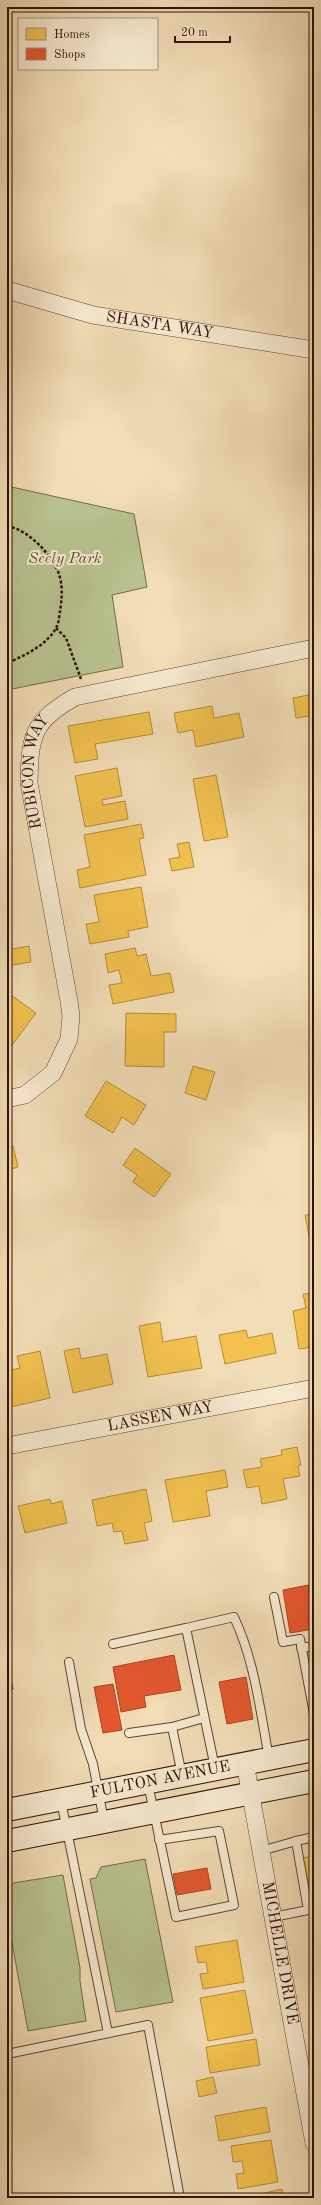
<svg xmlns="http://www.w3.org/2000/svg" width="321" height="2205" viewBox="0 0 321 2205" font-family="'Old Standard TT',serif">
<style>
.green{fill:#b8c290;stroke:#746a4a}
.homes{fill:#f2c14e;stroke:#b88c38}
.shops{fill:#e4572e;stroke:#ae4222}
.lines{fill:none;stroke-linecap:round;stroke-linejoin:round}
.service-casing{stroke:#614431;stroke-width:10}
.minor-casing{stroke:#614431;stroke-width:18}
.secondary-casing{stroke:#311105;stroke-width:24}
.path{stroke:#311105;stroke-width:2.5;stroke-dasharray:3 2;stroke-linecap:butt}
.service{stroke:#f6e9d0;stroke-width:8}
.minor{stroke:#f6e9d0;stroke-width:17}
.secondary{stroke:#f6e9d0;stroke-width:22}
.labels{text-anchor:middle;dominant-baseline:central;stroke-width:4;stroke-linejoin:round;paint-order:stroke}
.street-label{font-size:16px;fill:#311105;stroke:#f6e9d0}
.park-label{font-size:16px;font-style:italic;fill:#604f36;stroke:#f6e9d0}
</style>
<rect width="100%" height="100%" fill="#f1ddb6"/>
<filter id="stains"><feTurbulence type="fractalNoise" baseFrequency=".005" numOctaves="4"/><feColorMatrix values="0 0 0 0 .2 0 0 0 0 .09 0 0 0 0 .02 0 0 0 .5 -.17"/></filter>
<radialGradient id="worn" r=".72"><stop offset=".6" stop-color="#630" stop-opacity="0"/><stop offset="1" stop-color="#630" stop-opacity=".3"/></radialGradient>
<g class="green">
<polygon points="7,486 134,514 147,587 112,595 123,667 7,690"/>
<polygon points="145,1859 173,2002 116,2012 90,1879 96,1878 101,1867"/>
<polygon points="63,1875 80,1968 80,1981 86,2021 28,2031 7,1915 7,1884"/>
</g>
<g class="homes">
<polygon points="314,694 314,726 311,727 310,716 296,718 293,698"/>
<polygon points="212,706 214,718 239,713 244,737 196,747 193,730 178,733 174,713"/>
<polygon points="149,712 153,734 95,744 98,759 75,763 68,726"/>
<polygon points="117,768 122,796 102,800 103,805 125,801 128,819 85,827 75,776"/>
<polygon points="216,775 228,837 204,841 193,779"/>
<polygon points="141,824 144,838 139,839 146,875 80,888 77,870 90,867 84,835"/>
<polygon points="189,842 194,867 172,871 169,859 180,857 177,844"/>
<polygon points="141,887 148,927 128,931 129,937 90,944 86,924 99,922 94,895"/>
<polygon points="29,946 31,962 7,966 7,950"/>
<polygon points="135,948 137,956 146,954 151,976 170,973 174,992 113,1004 109,985 122,983 119,970 108,973 105,954"/>
<polygon points="7,992 36,1013 7,1052"/>
<polygon points="126,1013 176,1014 176,1032 164,1032 164,1067 125,1066"/>
<polygon points="193,1066 215,1072 206,1100 185,1093"/>
<polygon points="106,1081 146,1105 134,1125 122,1117 113,1133 85,1116"/>
<polygon points="13,1146 18,1167 7,1170 7,1147"/>
<polygon points="135,1148 171,1174 154,1197 133,1182 137,1175 123,1165"/>
<polygon points="314,1214 314,1235 309,1236 305,1215"/>
<polygon points="314,1293 314,1347 299,1349 293,1311 306,1308 303,1294"/>
<polygon points="160,1322 163,1342 196,1336 202,1368 148,1377 139,1326"/>
<polygon points="246,1330 248,1338 272,1333 276,1353 225,1364 219,1335"/>
<polygon points="79,1348 81,1359 107,1354 113,1384 73,1393 64,1351"/>
<polygon points="40,1351 50,1398 7,1408 7,1371 20,1368 17,1356"/>
<polygon points="297,1447 301,1465 298,1466 300,1476 283,1479 287,1499 262,1504 259,1486 247,1488 243,1470 262,1467 260,1459 282,1455 281,1450"/>
<polygon points="225,1470 228,1487 206,1491 210,1516 173,1522 165,1480"/>
<polygon points="146,1489 152,1521 144,1523 148,1540 125,1544 122,1531 114,1532 112,1523 97,1526 92,1500"/>
<polygon points="50,1499 51,1504 62,1501 67,1523 25,1533 18,1506"/>
<polygon points="314,1856 314,1899 308,1900 301,1858"/>
<polygon points="237,1940 244,1982 203,1989 200,1974 208,1973 206,1962 198,1963 195,1947"/>
<polygon points="245,1990 253,2033 208,2041 200,1998"/>
<polygon points="256,2039 260,2065 210,2073 206,2047"/>
<polygon points="213,2077 217,2093 199,2097 196,2081"/>
<polygon points="266,2107 270,2132 219,2141 215,2116"/>
<polygon points="271,2140 278,2182 238,2189 236,2174 244,2173 242,2161 233,2162 231,2146"/>
<polygon points="282,2189 284,2198 247,2198 247,2197"/>
</g>
<g class="shops">
<polygon points="314,1584 314,1629 290,1633 283,1590"/>
<polygon points="174,1655 181,1690 144,1696 146,1707 121,1712 113,1667"/>
<polygon points="7,1656 13,1689 7,1690"/>
<polygon points="246,1677 253,1719 227,1724 219,1682"/>
<polygon points="113,1684 122,1730 103,1733 94,1687"/>
<polygon points="207,1868 211,1889 177,1895 173,1874"/>
</g>
<g class="lines">
<defs>
<g id="service">
<polyline points="274,1597 283,1642 300,1639 314,1714"/>
<polyline points="113,1644 186,1628"/>
<polyline points="301,1648 314,1646"/>
<polyline points="69,1662 81,1729 93,1764 104,1821"/>
<polyline points="129,1733 172,1727"/>
<path d="M215,1768L186,1628L234,1617C255,1662 260,1710 269,1758"/>
<polyline points="182,1775 172,1727 204,1718"/>
<polyline points="148,1784 176,1917 234,1905 219,1831 159,1840"/>
<polyline points="61,1801 108,2033"/>
<polyline points="261,1851 296,1841"/>
<polyline points="273,1917 308,1910 296,1841 314,1837"/>
<polyline points="7,2054 148,2025 180,2198"/>
</g>
<g id="minor">
<path id="s1" d="M7,290L93,315L314,350"/>
<path id="s2" d="M7,1099L25,1095L53,1073L69,1039L71,1016L69,1001L29,783C30,735 32,722 75,697L314,648"/>
<path id="s3" d="M7,1446L314,1388"/>
<path id="s4" d="M245,1763L314,2143"/>
</g>
<g id="secondary">
<path id="s5" d="M7,1810L314,1750"/>
<polyline points="7,1841 314,1781"/>
</g>
</defs>
<use href="#service" class="service-casing"/>
<use href="#minor" class="minor-casing"/>
<use href="#secondary" class="secondary-casing"/>
<g class="path">
<path d="M7,526C29,530 51,554 59,574C63,586 62,599 60,611C59,616 59,624 56,628C47,645 24,656 7,663"/>
<polyline points="56,628 66,638 81,679"/>
</g>
<use href="#service" class="service"/>
<use href="#minor" class="minor"/>
<use href="#secondary" class="secondary"/>
</g>
<g class="labels">
<g class="street-label">
<text stroke="none"><textPath href="#s1" startOffset="157">SHASTA WAY</textPath></text>
<text stroke="none"><textPath href="#s2" startOffset="363">RUBICON WAY</textPath></text>
<text stroke="none"><textPath href="#s3" startOffset="156">LASSEN WAY</textPath></text>
<text stroke="none"><textPath href="#s5" startOffset="156">FULTON AVENUE</textPath></text>
<text stroke="none"><textPath href="#s4" startOffset="193">MICHELLE DRIVE</textPath></text>
</g>
<g class="park-label">
<text x="65" y="559">Seely Park</text>
</g>
</g>
<rect width="321" height="2205" fill="none" stroke="#f1ddb6" stroke-width="24"/>
<rect x="8" y="8" width="305" height="2189" fill="none" stroke="#311105" stroke-width="2"/>
<rect x="12" y="12" width="297" height="2181" fill="none" stroke="#311105"/>
<rect x="18" y="18" width="140" height="52" fill="#f6e9d0" stroke="#a7937f"/>
<rect x="26" y="28" width="20" height="12" fill="#f2c14e" stroke="#a7937f"/>
<text x="54" y="38" font-size="12" fill="#311105">Homes</text>
<rect x="26" y="48" width="20" height="12" fill="#e4572e" stroke="#a7937f"/>
<text x="54" y="58" font-size="12" fill="#311105">Shops</text>
<path d="M175 36v6h55v-6" fill="none" stroke="#311105" stroke-width="2"/>
<text x="181" y="36" font-size="12" fill="#311105" stroke="#f6e9d0" stroke-width="3" paint-order="stroke">20 m</text>
<rect width="100%" height="100%" filter="url(#stains)"/>
<rect width="100%" height="100%" fill="url(#worn)"/>
</svg>
